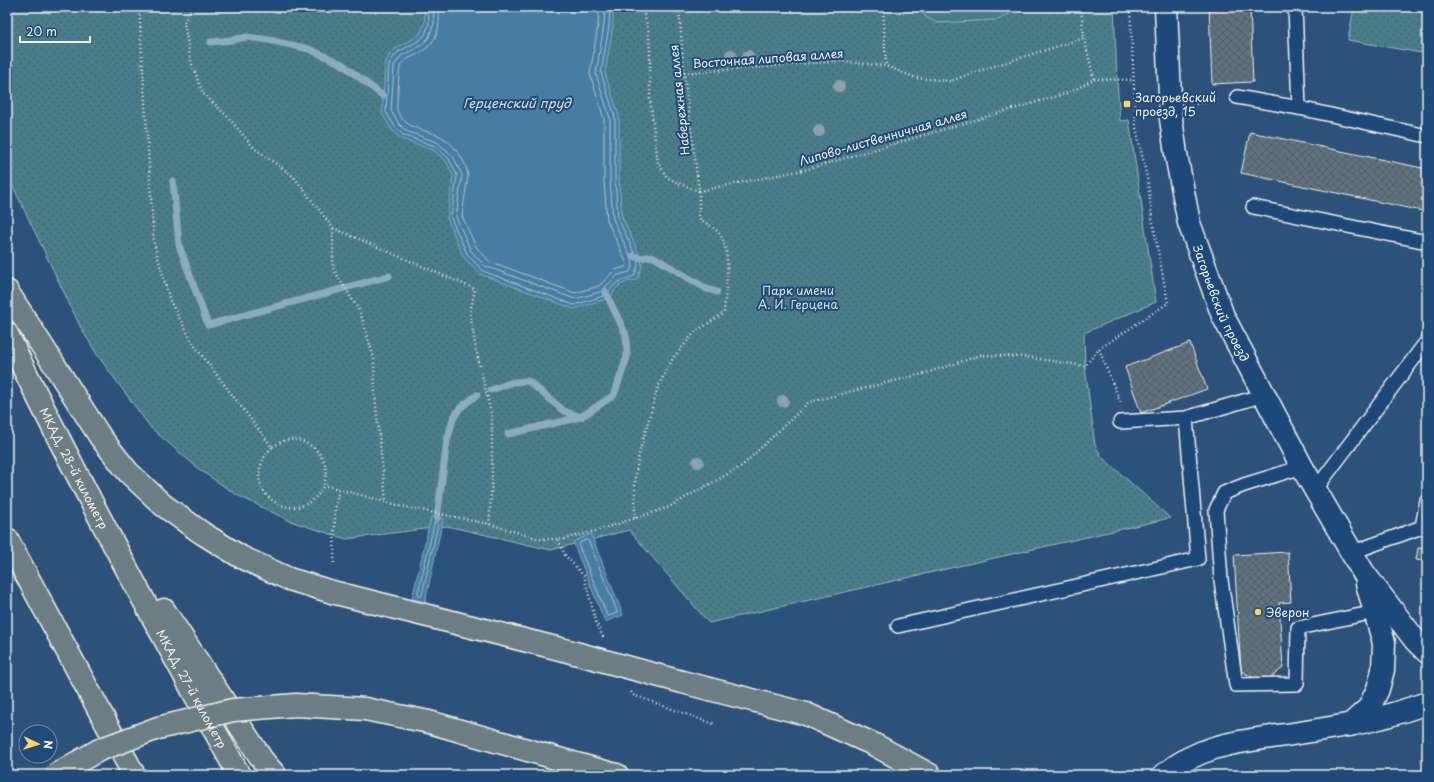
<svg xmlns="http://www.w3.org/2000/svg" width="1434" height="782" viewBox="0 0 1434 782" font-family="'Playpen Sans',sans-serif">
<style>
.park{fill:url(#park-dots);stroke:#9eb7b9}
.pitch{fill:#497d8a;stroke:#9eb7b9}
.water{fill:#467da2;stroke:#8cabbe}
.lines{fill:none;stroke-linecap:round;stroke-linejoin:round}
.shore{stroke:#aec3cc;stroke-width:1}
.stream{stroke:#8cabbe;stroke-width:7}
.building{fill:url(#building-cross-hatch);stroke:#f4f1e8}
.service-casing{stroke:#f4f1e8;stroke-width:16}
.minor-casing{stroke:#f4f1e8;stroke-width:25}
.tertiary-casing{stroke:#f4f1e8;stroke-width:25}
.primary-casing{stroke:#f4f1e8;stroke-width:25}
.trunk-casing{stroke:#f4f1e8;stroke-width:25}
.path{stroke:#f4f1e8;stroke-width:2.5;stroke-dasharray:1 3;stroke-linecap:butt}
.service{stroke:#1f4a7a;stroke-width:13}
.minor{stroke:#1f4a7a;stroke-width:22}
.tertiary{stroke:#1f4a7a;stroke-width:22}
.primary{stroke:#6c7e84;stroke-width:22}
.trunk{stroke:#6c7e84;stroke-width:22}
.primary-bridge-casing{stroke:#f4f1e8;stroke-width:25;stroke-linecap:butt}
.trunk-bridge-casing{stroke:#f4f1e8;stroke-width:25;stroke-linecap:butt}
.primary-bridge{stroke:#6c7e84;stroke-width:22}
.trunk-bridge{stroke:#6c7e84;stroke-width:22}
.tree{fill:#8ca0af}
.poi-dot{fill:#ffd166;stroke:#1f4a7a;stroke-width:1.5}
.labels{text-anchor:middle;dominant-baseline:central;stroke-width:4;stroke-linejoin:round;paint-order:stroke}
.street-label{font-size:12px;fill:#f4f1e8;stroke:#1f4a7a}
.poi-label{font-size:12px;fill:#f4f1e8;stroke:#1f4a7a;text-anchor:start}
.park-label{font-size:12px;fill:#dae0da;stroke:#1f4a7a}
.water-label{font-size:13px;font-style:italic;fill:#dae0de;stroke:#1f4a7a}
</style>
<defs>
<pattern id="park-dots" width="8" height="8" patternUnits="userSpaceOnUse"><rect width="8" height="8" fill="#497d8a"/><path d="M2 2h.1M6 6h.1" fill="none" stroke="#49656b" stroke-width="1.8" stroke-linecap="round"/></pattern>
<pattern id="building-cross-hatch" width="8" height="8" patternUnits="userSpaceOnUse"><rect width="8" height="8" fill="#5f7280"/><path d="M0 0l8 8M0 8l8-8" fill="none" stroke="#535b60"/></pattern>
</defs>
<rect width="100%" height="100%" fill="#2c527b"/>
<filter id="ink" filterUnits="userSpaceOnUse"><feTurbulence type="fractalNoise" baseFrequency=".025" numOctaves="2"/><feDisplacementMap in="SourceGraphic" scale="8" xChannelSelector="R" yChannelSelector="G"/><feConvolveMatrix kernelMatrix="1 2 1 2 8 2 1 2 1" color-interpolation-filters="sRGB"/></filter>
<g filter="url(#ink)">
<g class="park">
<polygon points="7,7 1114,7 1117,80 1120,121 1129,120 1156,302 1084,333 1085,366 1095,445 1102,457 1170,518 709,623 629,530 551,550 447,526 346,539 290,521 237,495 200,470 151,428 98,356 81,328 7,174"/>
<polygon points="1354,7 1427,7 1427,17 1421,53 1348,40"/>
</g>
<polygon class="pitch" points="917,7 1015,7 1009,14 998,20 937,23 926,17"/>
<g class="water">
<path d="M424,7H613V26L605,73L619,116V180L622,217L641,258L642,266L637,280C624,282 614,285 611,299H606L574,309L480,274L463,256L447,218L453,175L446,161L433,150L401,139L392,130L382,114L385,65L389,55L395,49L416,37L421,32L425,22Z"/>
<polygon points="431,517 443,519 425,602 412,599"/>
<polygon points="591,534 623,615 605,622 573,542"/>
</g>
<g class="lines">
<g class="shore">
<path d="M428,7L429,23L425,35L418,41L398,52L393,58L389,65L386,112L395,127L403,135L435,146L449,159L457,175L451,218L467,254L483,271L574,305L607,295C613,282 622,280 634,276L638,266L637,259L618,218L615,180V117L601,73L609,26L610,7"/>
<polyline points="433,7 434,23 429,37 422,45 401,56 394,66 391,111 399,124 406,131 437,142 453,156 462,175 456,217 471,251 485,266 575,299 603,291 606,286 618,275 630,272 633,265 632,260 613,219 610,181 610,118 596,74 604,25 605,7"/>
<path d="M439,7C440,30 438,43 416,55C411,57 404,60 401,65C398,72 399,82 398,89C398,95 396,105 397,110C404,129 424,129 440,136C453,143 466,160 468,175L462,216L476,247L489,261L575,293L599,286L615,270L625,267L627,264L607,220L604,181V119L590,74L598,25L599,7"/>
<polygon points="435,522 437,522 438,524 422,595 420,597 418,594"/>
<polygon points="587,540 589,542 617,611 617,613 609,616 607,615 579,546 580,543"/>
</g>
<g class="stream">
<polyline points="211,42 232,40 247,37 269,40 309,49 342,64 383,96"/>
<polyline points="173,181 179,245 208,325 389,276"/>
<polyline points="633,256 641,258 652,256 707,289 717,292"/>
<polyline points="491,390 513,382 528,381 564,411 581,417"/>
<polyline points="508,434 581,417 614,395 627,357 626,335 605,291"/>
<polyline points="437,518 447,441 453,419 460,408 477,395"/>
</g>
</g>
<g class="building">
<polygon points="1209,7 1250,7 1253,82 1212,84"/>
<polygon points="1250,132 1427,169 1427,212 1241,173"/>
<polygon points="1190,343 1207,389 1141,413 1125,367"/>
<polygon points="1418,548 1427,549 1427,561 1416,560"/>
<polygon points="1288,552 1291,602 1279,603 1283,668 1270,678 1254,678 1241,671 1234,555"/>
</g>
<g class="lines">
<defs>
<g id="service">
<polyline points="1295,7 1299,108"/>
<polyline points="1237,97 1299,108 1427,136"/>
<polyline points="1253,207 1427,242"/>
<polyline points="1120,422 1186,418 1264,395"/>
<polyline points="1302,467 1244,485 1224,493 1216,510 1221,580 1236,685 1297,684 1298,628 1380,611"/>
<polyline points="1315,490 1427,341"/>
<polyline points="1353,552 1422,527 1427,501"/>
<polyline points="898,626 1198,559 1186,418"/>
</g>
<g id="minor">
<path id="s1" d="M1166,7L1171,119L1176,154L1189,223L1223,316L1302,467L1363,572L1415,640L1427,652"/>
<polyline points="1350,725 1369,708 1378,689 1383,670 1384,643 1367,584"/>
</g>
<path id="tertiary" d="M1164,775C1198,746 1235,742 1278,736C1301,733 1324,729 1347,725C1374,721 1401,712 1427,703"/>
<g id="primary">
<polyline points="7,291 101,438 128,472 163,505 202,533 241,557 289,579 332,592"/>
<polyline points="682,682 806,714 873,744 930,775"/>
</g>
<g id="trunk">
<path id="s2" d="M7,334C79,484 159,629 239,775"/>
<polyline points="7,539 134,775"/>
<polyline points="164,610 263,761 275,775"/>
<polyline points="573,763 617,775"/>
</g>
</defs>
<use href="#service" class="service-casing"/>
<use href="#minor" class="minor-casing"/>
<use href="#tertiary" class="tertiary-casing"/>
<use href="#primary" class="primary-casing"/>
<use href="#trunk" class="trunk-casing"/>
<g class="path">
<path d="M139,7L154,243L170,301L194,345L272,447C275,445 279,443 283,441C302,435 323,450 326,469C326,474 325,480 324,485L401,506L489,524L540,539H564L592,532L667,508L742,466L809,402L926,373L981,355L1026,357L1085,366L1099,349L1121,404"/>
<polyline points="192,7 184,22 191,62 203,93 227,116 254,148 293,176 333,228 333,268 360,312 374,358 375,396 386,501"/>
<polyline points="642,7 648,28 650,50 650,99 658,163 667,177 678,183 699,191"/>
<polyline points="883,7 886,66"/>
<polyline points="684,73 839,61 886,66 916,78 951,81 978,71 1084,38"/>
<polyline points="1094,79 1134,80"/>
<polyline points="1196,104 1219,100"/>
<polyline points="699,191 808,169 1071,92 1094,79 1084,38 1081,7"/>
<polyline points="333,228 475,289 470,313 476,350 492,417 492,481 489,524"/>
<polyline points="1099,349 1168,303 1152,218 1148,182 1136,128 1130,7"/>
<path d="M272,447C231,491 300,535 324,485"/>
<path d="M635,518V479L639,454L658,387L673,358L695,332L724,313C725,290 733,252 719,233C714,227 705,223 699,218V191L684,73L679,7"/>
<polyline points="558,540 565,555 584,576 596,622 603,637"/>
<polyline points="334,563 335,510 339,489"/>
<polyline points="631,692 633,695 714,724"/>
</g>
<use href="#service" class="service"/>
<use href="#minor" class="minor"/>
<use href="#tertiary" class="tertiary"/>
<use href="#primary" class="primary"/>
<use href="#trunk" class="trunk"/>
<defs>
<polyline id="primary-bridge" points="332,592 564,650 682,682"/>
<polyline id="trunk-bridge" points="55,775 99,750 158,728 233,710 296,705 365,709 429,722 573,763"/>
</defs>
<use href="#primary-bridge" class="primary-bridge-casing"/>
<use href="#trunk-bridge" class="trunk-bridge-casing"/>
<use href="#primary-bridge" class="primary-bridge"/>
<use href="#trunk-bridge" class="trunk-bridge"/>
</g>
<g class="tree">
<circle cx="731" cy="55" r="6"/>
<circle cx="748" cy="56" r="6"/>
<circle cx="839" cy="86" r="6"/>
<circle cx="819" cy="131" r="6"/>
<circle cx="783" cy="401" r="6"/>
<circle cx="698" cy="462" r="6"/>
</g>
</g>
<g class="poi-dot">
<rect x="1123" y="100" width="8" height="8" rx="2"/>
<circle cx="1258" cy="612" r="4"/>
</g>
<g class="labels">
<g class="street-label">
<text transform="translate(768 58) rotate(-4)">Восточная липовая аллея</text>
<text transform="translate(679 100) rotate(-96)">Набережная аллея</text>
<text transform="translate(883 137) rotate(-16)">Липово-лиственничная аллея</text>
<text stroke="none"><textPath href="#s1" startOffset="304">Загорьевский проезд</textPath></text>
<text stroke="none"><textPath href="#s2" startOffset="150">МКАД, 28-й километр</textPath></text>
<text stroke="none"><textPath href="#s2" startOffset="400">МКАД, 27-й километр</textPath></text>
</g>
<g class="poi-label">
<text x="1135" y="97">Загорьевский<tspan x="1135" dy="14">проезд, 15</tspan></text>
<text x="1266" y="612">Эверон</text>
</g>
<g class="park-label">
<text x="798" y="290">Парк имени<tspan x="798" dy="14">А. И. Герцена</tspan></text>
</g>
<g class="water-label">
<text x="517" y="102">Герценский пруд</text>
</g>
</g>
<rect width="1434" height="782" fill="none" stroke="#1f4a7a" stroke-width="24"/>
<rect x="12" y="12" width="1410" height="758" fill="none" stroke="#f4f1e8" stroke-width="1.5" filter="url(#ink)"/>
<g transform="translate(38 744) rotate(94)"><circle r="19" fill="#1f4a7a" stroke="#748da6"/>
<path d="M0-3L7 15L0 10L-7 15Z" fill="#ffd166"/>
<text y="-6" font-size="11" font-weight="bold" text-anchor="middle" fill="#f4f1e8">N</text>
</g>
<path d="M20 36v6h70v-6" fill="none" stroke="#f4f1e8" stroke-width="2"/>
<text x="26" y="36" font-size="12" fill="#f4f1e8" stroke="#1f4a7a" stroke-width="3" paint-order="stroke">20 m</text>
</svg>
